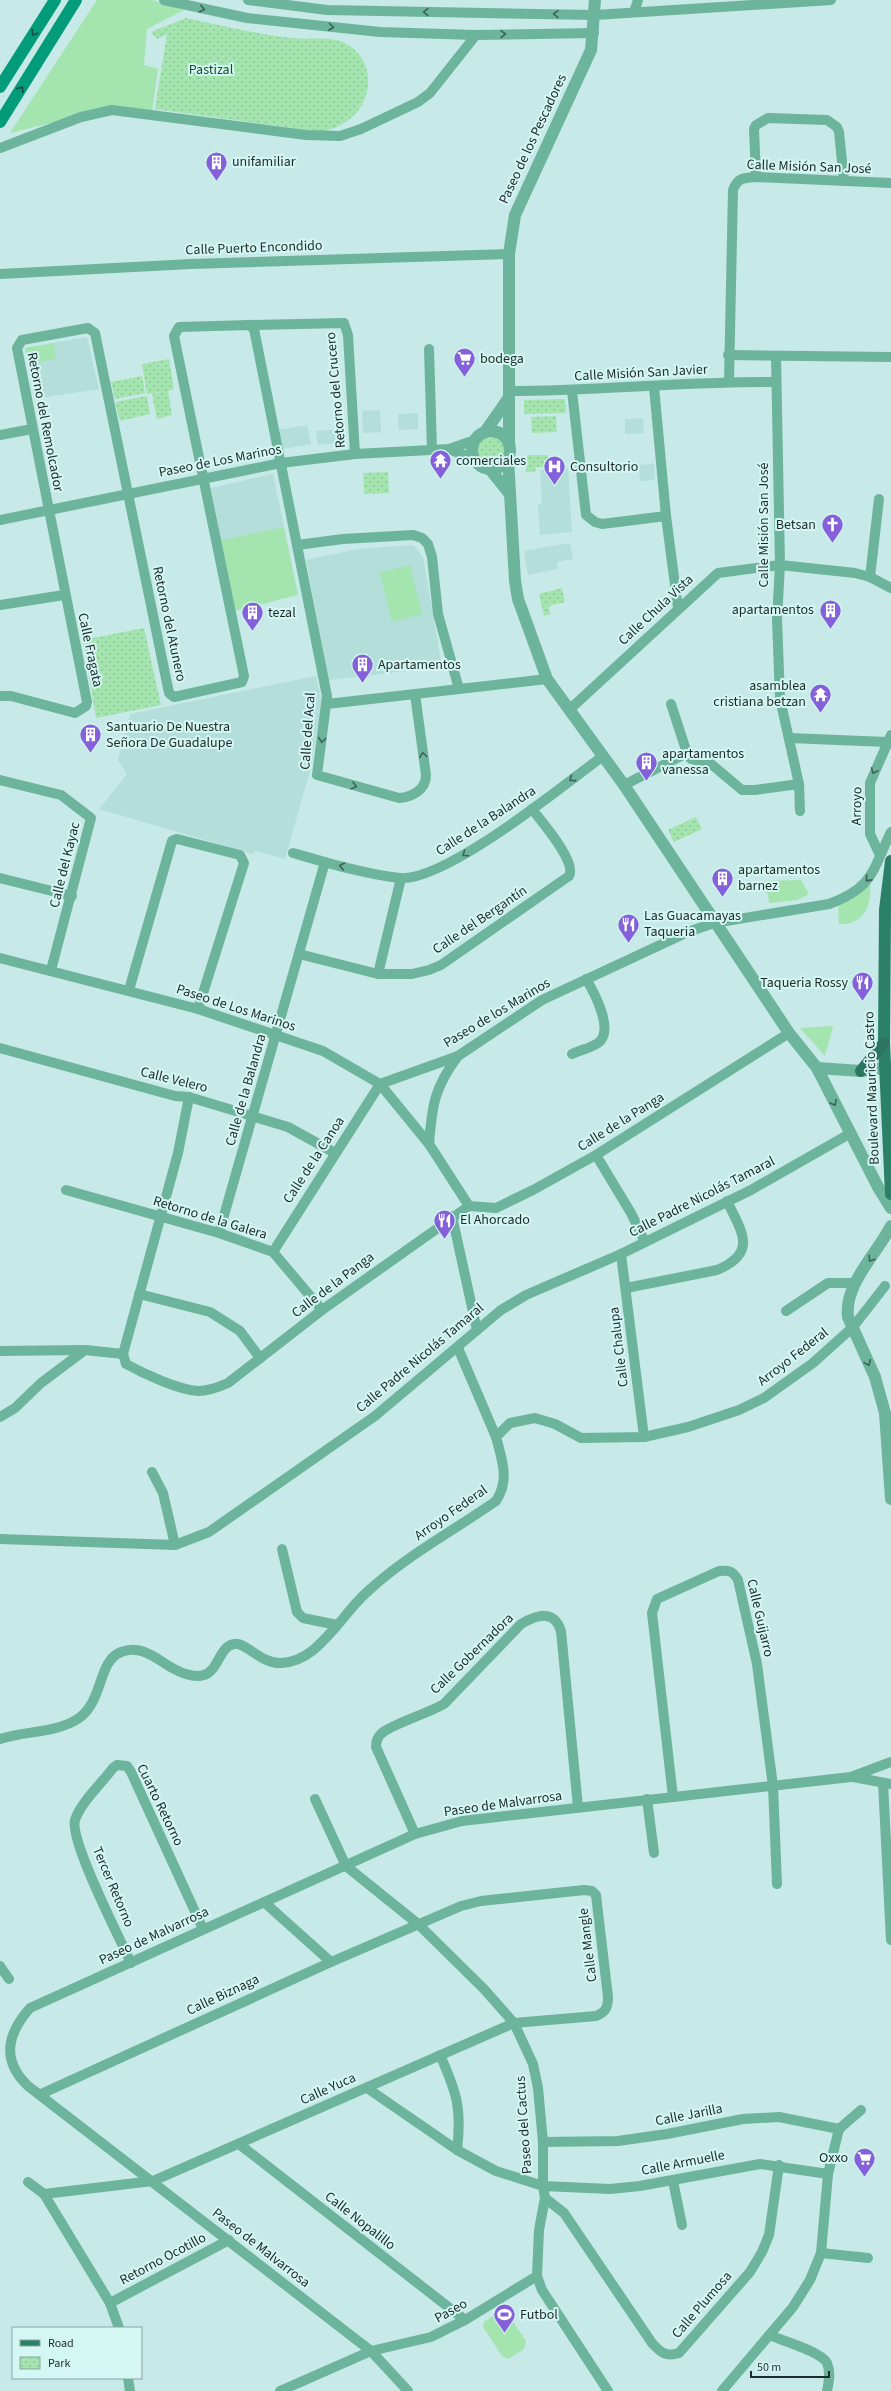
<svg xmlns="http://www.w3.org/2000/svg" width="891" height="2391" viewBox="0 0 891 2391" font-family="'Source Sans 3',sans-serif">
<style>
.built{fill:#b3deda}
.grass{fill:#a3e4af}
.park{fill:url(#park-dots)}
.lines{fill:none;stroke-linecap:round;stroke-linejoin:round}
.minor{stroke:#6db49c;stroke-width:10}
.tertiary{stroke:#6db49c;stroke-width:12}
.secondary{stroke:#039c7b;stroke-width:12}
.primary{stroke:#2b8168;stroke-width:12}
.trunk{stroke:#2c7660;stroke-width:12}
.oneway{stroke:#3e6258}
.oneway2{stroke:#164d42}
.labels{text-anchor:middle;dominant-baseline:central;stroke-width:4;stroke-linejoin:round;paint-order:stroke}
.park-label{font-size:14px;fill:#185129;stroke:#d4f7f4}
.street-label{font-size:14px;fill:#1e2b2a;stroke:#d4f7f4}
.poi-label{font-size:14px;fill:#1e2b2a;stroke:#d4f7f4;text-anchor:start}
</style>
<defs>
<pattern id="park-dots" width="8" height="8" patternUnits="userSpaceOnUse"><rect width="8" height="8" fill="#a3e4af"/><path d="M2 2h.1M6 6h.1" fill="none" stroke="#8cc497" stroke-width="1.8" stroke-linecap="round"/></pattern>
</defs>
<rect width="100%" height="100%" fill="#c7e9e7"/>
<g class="built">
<polygon points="87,337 99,389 34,399 25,348"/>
<polygon points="380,410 381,432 363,433 362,411"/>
<polygon points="418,413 418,429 399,430 398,414"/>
<polygon points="643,418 644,433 625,434 625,419"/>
<polygon points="307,425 311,444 282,449 278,430"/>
<polygon points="342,429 344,442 318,445 316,431"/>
<polygon points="654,464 655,480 640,481 639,465"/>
<polygon points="568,468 572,532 540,535 538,504 542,504 540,470"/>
<polygon points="273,474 284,527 221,540 211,488"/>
<polygon points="570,543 573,559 557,562 558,569 528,575 524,551"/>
<polygon points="413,545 423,557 442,667 328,680 306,560 358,549"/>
<polygon points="316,676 321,697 320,713 311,767 285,859 255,851 253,854 99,809 127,774 118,760 130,714"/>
</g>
<g class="grass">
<polygon points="97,0 152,0 184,10 147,29 144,65 158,69 152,111 79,116 10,133"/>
<polygon points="54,343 56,359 28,363 25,348"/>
<polygon points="284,527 298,595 234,611 221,540"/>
<polygon points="410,565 422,614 392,622 380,572"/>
<polygon points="801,880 809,894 797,900 769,903 768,894 765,892 764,881"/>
<path d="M868,884H870C872,905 864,925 839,924L838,902Z"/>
<polygon points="833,1026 825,1056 800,1028"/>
<polygon points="500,2311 507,2313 526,2341 524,2349 508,2359 502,2356 483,2327 484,2322"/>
</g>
<g class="park">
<path d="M186,18C220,25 255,34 291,38C307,40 331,36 345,43C365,54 372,74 366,95C360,116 341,127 322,132L155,109L167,34L157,39L151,32Z"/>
<polygon points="169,359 174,389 168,391 172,415 157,419 152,394 163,392 147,394 142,364"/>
<polygon points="142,376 145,393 115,399 111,382"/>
<polygon points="147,396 150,414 120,421 115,402"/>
<polygon points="565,399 566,413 524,414 524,400"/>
<polygon points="556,416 557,432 532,433 531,417"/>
<circle cx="491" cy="450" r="16"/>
<polygon points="527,455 548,455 548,467 536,467 535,472 526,472"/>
<polygon points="388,472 389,493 364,494 363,473"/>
<polygon points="562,588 565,602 549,606 550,614 544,616 539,594"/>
<polygon points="144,628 161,705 96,718 83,640"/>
<polygon points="696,817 702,829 674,842 668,830"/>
</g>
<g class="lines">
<g class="minor">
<polyline points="164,0 247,18 380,32 476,35 594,33"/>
<polyline points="248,0 327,10 595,15 831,0"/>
<polyline points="634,12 638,0"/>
<polyline points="0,148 81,117 112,110 306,135 340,136 361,129 418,102 430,93 476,35"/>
<polyline points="756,177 754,129 756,125 768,118 827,120 837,127 839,132 844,181"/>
<polyline points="0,274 191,264 509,254"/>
<polyline points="249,325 344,323 348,335 355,454"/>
<polyline points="429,349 432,450"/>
<polyline points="728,355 891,357"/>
<polyline points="776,356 780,565 777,619 780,699 799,784 800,811"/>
<path d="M729,381L733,190C738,177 744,178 756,177L891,183"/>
<polyline points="654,387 666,516 678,608"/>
<path d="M508,391C598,391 687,381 776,382"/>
<polyline points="572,391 586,515 595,522 602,524 666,516"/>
<polyline points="0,435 32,429"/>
<polyline points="449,449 474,459"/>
<polyline points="0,520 281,463 355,454 449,449 475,440"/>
<polyline points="297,545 343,539 413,535 422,538 428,544 432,557 438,614 459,689"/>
<polyline points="870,577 879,499"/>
<polyline points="0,605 64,595"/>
<path d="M0,696H11L75,713L86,706L87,702L17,348L22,340L88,328L95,333L169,693L174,697L242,682L244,676L174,336L179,327L249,325L254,329L327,696L317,775L399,798C412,797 426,790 426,775L415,694"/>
<polyline points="327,704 547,679"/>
<polyline points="671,704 687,753 691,759 711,764 742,790 755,790 799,784"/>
<polyline points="569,710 718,573 780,565 855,573 870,577 891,588"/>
<polyline points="789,738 887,742"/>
<polyline points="0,780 61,795 91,818 51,970"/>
<polyline points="624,785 687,753"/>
<path d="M293,853C324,862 368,875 400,878C445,882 564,785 603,756"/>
<polyline points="880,855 870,834 870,783 891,735"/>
<polyline points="0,878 72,896"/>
<path d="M299,954L378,974H412L429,970L441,965L569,876C577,862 542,822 532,809"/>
<polyline points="0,958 198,1009 323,1051 380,1084 429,1144 469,1206"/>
<polyline points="378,974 401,878"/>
<polyline points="129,990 172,841 177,839 240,855 244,863 198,1009"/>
<polyline points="0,1048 175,1096 189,1097 288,1127 335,1153"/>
<path d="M572,1054C580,1050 591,1048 598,1043C615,1031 594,992 586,979"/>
<path d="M380,1084L458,1056L542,1000L688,932L714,923L829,904C874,887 872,871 891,832"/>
<path d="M189,1097L178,1153L123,1354L126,1364C144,1374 179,1390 198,1391C209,1391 219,1387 228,1383L322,1310L469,1206L496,1208L533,1190L596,1155L789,1033"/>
<path d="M429,1144C432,1106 434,1088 458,1056"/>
<polyline points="596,1155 631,1213 645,1242"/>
<polyline points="66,1190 219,1233 273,1252 322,1310"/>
<polyline points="452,1216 477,1330"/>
<polyline points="219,1233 325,862"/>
<polyline points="273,1252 380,1084"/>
<polyline points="621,1254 644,1437"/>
<path d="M626,1288L717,1270C758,1253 742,1232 727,1201"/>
<polyline points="139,1294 210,1312 240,1331 260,1358"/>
<polyline points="786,1311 828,1283 856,1283"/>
<polyline points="458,1348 496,1437"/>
<polyline points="0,1351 85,1350"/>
<polyline points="0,1417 15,1408 41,1383 85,1350 123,1354"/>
<polyline points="152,1472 163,1493 175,1545"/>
<polyline points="0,1539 175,1545 209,1532 375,1416 501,1310 526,1295 621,1254 751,1190 851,1133"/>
<polyline points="282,1549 297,1612 303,1618 337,1625"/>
<path d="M0,1739C24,1731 54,1733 76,1720C104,1704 97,1661 121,1652C147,1642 163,1668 186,1674C221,1685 214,1648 234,1644C245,1641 262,1665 282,1663C309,1661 324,1640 341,1621C349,1611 357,1601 366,1593C404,1557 453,1531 496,1501C510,1480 502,1460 496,1437L510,1423L535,1418L555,1424L581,1438L644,1437L688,1427L739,1410L764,1398L813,1363L853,1327L885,1286"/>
<polyline points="853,1777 891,1784"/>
<polyline points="883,1783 891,1940"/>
<path d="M673,1797L652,1613L657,1599L719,1571C729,1570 733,1571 738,1580L757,1664L773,1786L777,1884"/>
<polyline points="315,1799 346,1866 418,1924 484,1989 514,2023 533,2064 538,2088 543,2142 543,2186 545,2198 539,2230 537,2276 542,2290 608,2391"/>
<polyline points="647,1799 654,1853"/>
<path d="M415,1834L376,1747C376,1741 377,1737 382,1733C394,1723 427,1714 444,1704L521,1624C537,1615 554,1609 561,1631L578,1807"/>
<polyline points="264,1902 331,1962"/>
<path d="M131,1963C120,1939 69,1840 75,1820C81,1802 101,1784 113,1768L117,1765L127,1766L131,1772L203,1929"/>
<polyline points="0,1966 9,1979"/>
<path d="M440,2055C457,2093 462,2109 457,2150"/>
<polyline points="367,2088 457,2150 496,2171 543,2186 610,2189 640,2186 760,2164 828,2174"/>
<polyline points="543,2142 618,2141 667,2134 743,2119 779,2117 839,2129 861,2110"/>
<polyline points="239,2144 465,2320"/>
<polyline points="673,2181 682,2225"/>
<path d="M28,2182L44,2194L153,2181L514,2023L596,2016C606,2012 608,2007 608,1997L596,1895L592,1891L584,1890L481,1901L461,1906L331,1962L41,2094"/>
<polyline points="44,2194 110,2303 119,2328"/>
<path d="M545,2198L564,2213L652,2343C661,2353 666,2357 679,2353L750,2272L762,2252L769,2235L779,2165"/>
<polyline points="821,2253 868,2258"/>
<polyline points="110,2303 229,2240"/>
<path d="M769,2335C781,2340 822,2352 827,2363C831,2372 829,2382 827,2391"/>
<polyline points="128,2378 130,2391"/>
<polyline points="280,2391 371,2351 431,2337 465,2320 537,2276"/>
<path d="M408,2391L371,2351L28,2086C1,2060 7,2034 30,2008L415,1834L462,1821L851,1777L891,1762"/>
<polyline points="722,2391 793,2307 810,2280 821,2253 828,2174 839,2129"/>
</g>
<g class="tertiary">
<circle cx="491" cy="450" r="19"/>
<polyline points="485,432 508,399"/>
<polyline points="509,443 509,254 515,215 591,50 595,0"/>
<polyline points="508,458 515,581 518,599 547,679 624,785 789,1033 817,1068 878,1187 891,1208"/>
<polyline points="489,468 509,493"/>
<polyline points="817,1068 861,1071 891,1067"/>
<path d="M891,1226C877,1254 844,1284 848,1317L875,1377L885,1413L891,1499"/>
</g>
<g class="secondary">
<polyline points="0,87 55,0"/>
<polyline points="0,122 76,0"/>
</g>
<polyline class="primary" points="891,861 885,910 884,1043 891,1194"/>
<polyline class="trunk" points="861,1071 884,1043"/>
</g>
<defs><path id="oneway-chevron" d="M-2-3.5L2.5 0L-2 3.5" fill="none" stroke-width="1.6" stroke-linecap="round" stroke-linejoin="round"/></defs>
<g class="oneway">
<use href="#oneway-chevron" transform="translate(202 9) rotate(12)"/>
<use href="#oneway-chevron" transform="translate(426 12) rotate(-179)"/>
<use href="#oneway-chevron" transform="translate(556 14) rotate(-179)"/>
<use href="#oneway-chevron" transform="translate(331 27) rotate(6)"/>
<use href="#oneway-chevron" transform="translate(503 34) rotate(-2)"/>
<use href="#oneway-chevron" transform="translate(322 740) rotate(98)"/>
<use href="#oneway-chevron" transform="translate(423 755) rotate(-98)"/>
<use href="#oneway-chevron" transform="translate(874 771) rotate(114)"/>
<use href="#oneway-chevron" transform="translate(572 779) rotate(143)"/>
<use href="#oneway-chevron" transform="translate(354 786) rotate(15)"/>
<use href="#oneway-chevron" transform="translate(465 854) rotate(146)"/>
<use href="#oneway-chevron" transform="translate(342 866) rotate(-168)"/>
<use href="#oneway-chevron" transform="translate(868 879) rotate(132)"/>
<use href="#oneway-chevron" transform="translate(834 1103) rotate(60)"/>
<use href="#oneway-chevron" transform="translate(871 1259) rotate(123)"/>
<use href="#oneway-chevron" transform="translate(868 1363) rotate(66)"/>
</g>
<g class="oneway2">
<use href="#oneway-chevron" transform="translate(34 33) rotate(122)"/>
<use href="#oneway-chevron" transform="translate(21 89) rotate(-58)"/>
</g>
<defs>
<symbol id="building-pin" viewBox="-11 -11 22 30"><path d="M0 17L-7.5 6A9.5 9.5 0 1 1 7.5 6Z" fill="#8461db" stroke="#d4f7f4"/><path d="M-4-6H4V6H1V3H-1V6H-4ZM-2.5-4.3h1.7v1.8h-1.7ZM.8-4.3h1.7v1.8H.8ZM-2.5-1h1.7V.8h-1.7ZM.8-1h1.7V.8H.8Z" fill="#fff"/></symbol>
<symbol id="supermarket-pin" viewBox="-11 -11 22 30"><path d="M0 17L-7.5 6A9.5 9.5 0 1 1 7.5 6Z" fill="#8461db" stroke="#d4f7f4"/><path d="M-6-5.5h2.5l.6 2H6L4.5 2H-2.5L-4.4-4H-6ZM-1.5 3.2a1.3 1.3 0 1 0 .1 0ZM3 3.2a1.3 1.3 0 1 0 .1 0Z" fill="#fff"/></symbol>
<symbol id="temple-pin" viewBox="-11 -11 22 30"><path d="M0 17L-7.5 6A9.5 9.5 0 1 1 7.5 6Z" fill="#8461db" stroke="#d4f7f4"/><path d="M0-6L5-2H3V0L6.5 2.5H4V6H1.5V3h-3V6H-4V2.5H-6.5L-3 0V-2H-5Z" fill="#fff"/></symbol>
<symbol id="hospital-pin" viewBox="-11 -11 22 30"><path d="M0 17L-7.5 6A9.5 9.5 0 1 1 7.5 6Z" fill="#8461db" stroke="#d4f7f4"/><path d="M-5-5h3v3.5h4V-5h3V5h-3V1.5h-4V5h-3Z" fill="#fff"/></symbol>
<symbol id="church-pin" viewBox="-11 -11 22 30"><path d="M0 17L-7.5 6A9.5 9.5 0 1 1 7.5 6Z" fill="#8461db" stroke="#d4f7f4"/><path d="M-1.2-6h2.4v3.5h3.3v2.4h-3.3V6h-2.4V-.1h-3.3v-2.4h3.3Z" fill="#fff"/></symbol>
<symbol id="restaurant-pin" viewBox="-11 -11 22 30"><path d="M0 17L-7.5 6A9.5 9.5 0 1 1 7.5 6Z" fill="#8461db" stroke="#d4f7f4"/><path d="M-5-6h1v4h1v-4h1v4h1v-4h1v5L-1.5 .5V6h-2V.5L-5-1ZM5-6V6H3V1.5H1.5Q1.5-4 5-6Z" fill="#fff"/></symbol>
<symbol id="stadium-pin" viewBox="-11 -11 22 30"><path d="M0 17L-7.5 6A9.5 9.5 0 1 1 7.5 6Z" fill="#8461db" stroke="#d4f7f4"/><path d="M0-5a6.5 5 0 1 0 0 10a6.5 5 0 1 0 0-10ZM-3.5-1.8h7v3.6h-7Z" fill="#fff"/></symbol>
</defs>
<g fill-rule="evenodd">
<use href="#building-pin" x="204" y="150" width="25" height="34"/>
<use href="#supermarket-pin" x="452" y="346" width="25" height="34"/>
<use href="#temple-pin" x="428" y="448" width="25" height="34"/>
<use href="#hospital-pin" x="542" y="454" width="25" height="34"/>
<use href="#church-pin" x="820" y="512" width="25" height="34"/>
<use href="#building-pin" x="818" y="598" width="25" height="34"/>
<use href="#building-pin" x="240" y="600" width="25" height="34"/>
<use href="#building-pin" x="350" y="652" width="25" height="34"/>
<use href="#temple-pin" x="808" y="682" width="25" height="34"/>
<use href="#building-pin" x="78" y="722" width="25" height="34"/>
<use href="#building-pin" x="634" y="750" width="25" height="34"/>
<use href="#building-pin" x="710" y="866" width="25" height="34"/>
<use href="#restaurant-pin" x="616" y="912" width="25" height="34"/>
<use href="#restaurant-pin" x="850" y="970" width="25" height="34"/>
<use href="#restaurant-pin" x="432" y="1208" width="25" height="34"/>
<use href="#supermarket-pin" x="852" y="2146" width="25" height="34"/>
<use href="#stadium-pin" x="492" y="2302" width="25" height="34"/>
</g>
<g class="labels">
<g class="park-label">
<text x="211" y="70">Pastizal</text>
</g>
<g class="street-label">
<text transform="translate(533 139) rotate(-65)">Paseo de los Pescadores</text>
<text transform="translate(809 167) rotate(2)">Calle Misión San José</text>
<text transform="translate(254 248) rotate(-2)">Calle Puerto Encondido</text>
<text transform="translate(641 373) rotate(-3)">Calle Misión San Javier</text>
<text transform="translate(336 390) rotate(-95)">Retorno del Crucero</text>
<text transform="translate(45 422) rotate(79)">Retorno del Remolcador</text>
<text transform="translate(220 461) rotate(-11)">Paseo de Los Marinos</text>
<text transform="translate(764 525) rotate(-90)">Calle Misión San José</text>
<text transform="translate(656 610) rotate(-43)">Calle Chula Vista</text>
<text transform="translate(169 624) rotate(78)">Retorno del Atunero</text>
<text transform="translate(90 650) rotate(78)">Calle Fragata</text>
<text transform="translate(308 731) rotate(-86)">Calle del Acal</text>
<text transform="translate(857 806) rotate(-89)">Arroyo</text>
<text transform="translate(486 821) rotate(-33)">Calle de la Balandra</text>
<text transform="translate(65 865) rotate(-76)">Calle del Kayac</text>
<text transform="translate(480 920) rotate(-34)">Calle del Bergantín</text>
<text transform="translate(236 1008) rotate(18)">Paseo de Los Marinos</text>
<text transform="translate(497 1013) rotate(-31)">Paseo de los Marinos</text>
<text transform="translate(174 1080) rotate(14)">Calle Velero</text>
<text transform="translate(872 1088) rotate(-92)">Boulevard Mauricio Castro</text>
<text transform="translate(246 1090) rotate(-74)">Calle de la Balandra</text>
<text transform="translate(621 1122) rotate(-32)">Calle de la Panga</text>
<text transform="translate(314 1160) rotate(-57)">Calle de la Canoa</text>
<text transform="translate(702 1197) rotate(-27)">Calle Padre Nicolás Tamaral</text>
<text transform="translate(210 1218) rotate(17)">Retorno de la Galera</text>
<text transform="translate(333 1285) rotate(-37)">Calle de la Panga</text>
<text transform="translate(619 1347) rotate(-97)">Calle Chalupa</text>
<text transform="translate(793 1357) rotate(-38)">Arroyo Federal</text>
<text transform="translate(420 1358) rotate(-40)">Calle Padre Nicolás Tamaral</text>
<text transform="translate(451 1513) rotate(-35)">Arroyo Federal</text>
<text transform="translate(760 1618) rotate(77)">Calle Guijarro</text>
<text transform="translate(472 1654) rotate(-44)">Calle Gobernadora</text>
<text transform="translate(503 1804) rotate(-8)">Paseo de Malvarrosa</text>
<text transform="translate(160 1805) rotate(64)">Cuarto Retorno</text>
<text transform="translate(113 1887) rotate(67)">Tercer Retorno</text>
<text transform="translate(154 1936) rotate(-25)">Paseo de Malvarrosa</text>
<text transform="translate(588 1945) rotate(-97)">Calle Mangle</text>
<text transform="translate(223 1995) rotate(-25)">Calle Biznaga</text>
<text transform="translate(328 2089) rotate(-24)">Calle Yuca</text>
<text transform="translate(689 2115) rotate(-11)">Calle Jarilla</text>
<text transform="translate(524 2125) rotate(-94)">Paseo del Cactus</text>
<text transform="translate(683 2163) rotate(-11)">Calle Armuelle</text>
<text transform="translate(360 2221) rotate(38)">Calle Nopalillo</text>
<text transform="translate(261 2248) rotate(38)">Paseo de Malvarrosa</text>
<text transform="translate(163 2259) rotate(-28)">Retorno Ocotillo</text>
<text transform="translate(702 2305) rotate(-49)">Calle Plumosa</text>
<text transform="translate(451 2311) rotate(-29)">Paseo</text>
</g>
<g class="poi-label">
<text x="232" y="162">unifamiliar</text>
<text x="480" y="359">bodega</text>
<text x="456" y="461">comerciales</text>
<text x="570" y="467">Consultorio</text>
<text x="816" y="525" text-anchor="end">Betsan</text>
<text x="814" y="610" text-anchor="end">apartamentos</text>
<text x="268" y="613">tezal</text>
<text x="378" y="665">Apartamentos</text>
<text x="806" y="686" text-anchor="end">asamblea<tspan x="806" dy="16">cristiana betzan</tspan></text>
<text x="106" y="727">Santuario De Nuestra<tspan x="106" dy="16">Señora De Guadalupe</tspan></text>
<text x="662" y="754">apartamentos<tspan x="662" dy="16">vanessa</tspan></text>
<text x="738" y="870">apartamentos<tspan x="738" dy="16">barnez</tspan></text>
<text x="644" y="916">Las Guacamayas<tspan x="644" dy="16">Taqueria</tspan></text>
<text x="848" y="983" text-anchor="end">Taqueria Rossy</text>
<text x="460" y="1220">El Ahorcado</text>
<text x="848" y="2158" text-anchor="end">Oxxo</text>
<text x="520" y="2315">Futbol</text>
</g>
</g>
<rect x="12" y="2327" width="130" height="52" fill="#d4f7f4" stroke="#8ba5a3"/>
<rect x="20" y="2340" width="20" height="6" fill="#2b8168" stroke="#8ba5a3"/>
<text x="48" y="2347" font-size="12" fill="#1e2b2a">Road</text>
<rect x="20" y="2357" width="20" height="12" fill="url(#park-dots)" stroke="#8ba5a3"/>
<text x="48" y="2367" font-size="12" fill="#1e2b2a">Park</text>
<path d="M751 2371v6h78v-6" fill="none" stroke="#1e2b2a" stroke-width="2"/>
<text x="757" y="2371" font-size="12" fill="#1e2b2a" stroke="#d4f7f4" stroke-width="3" paint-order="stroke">50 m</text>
</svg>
